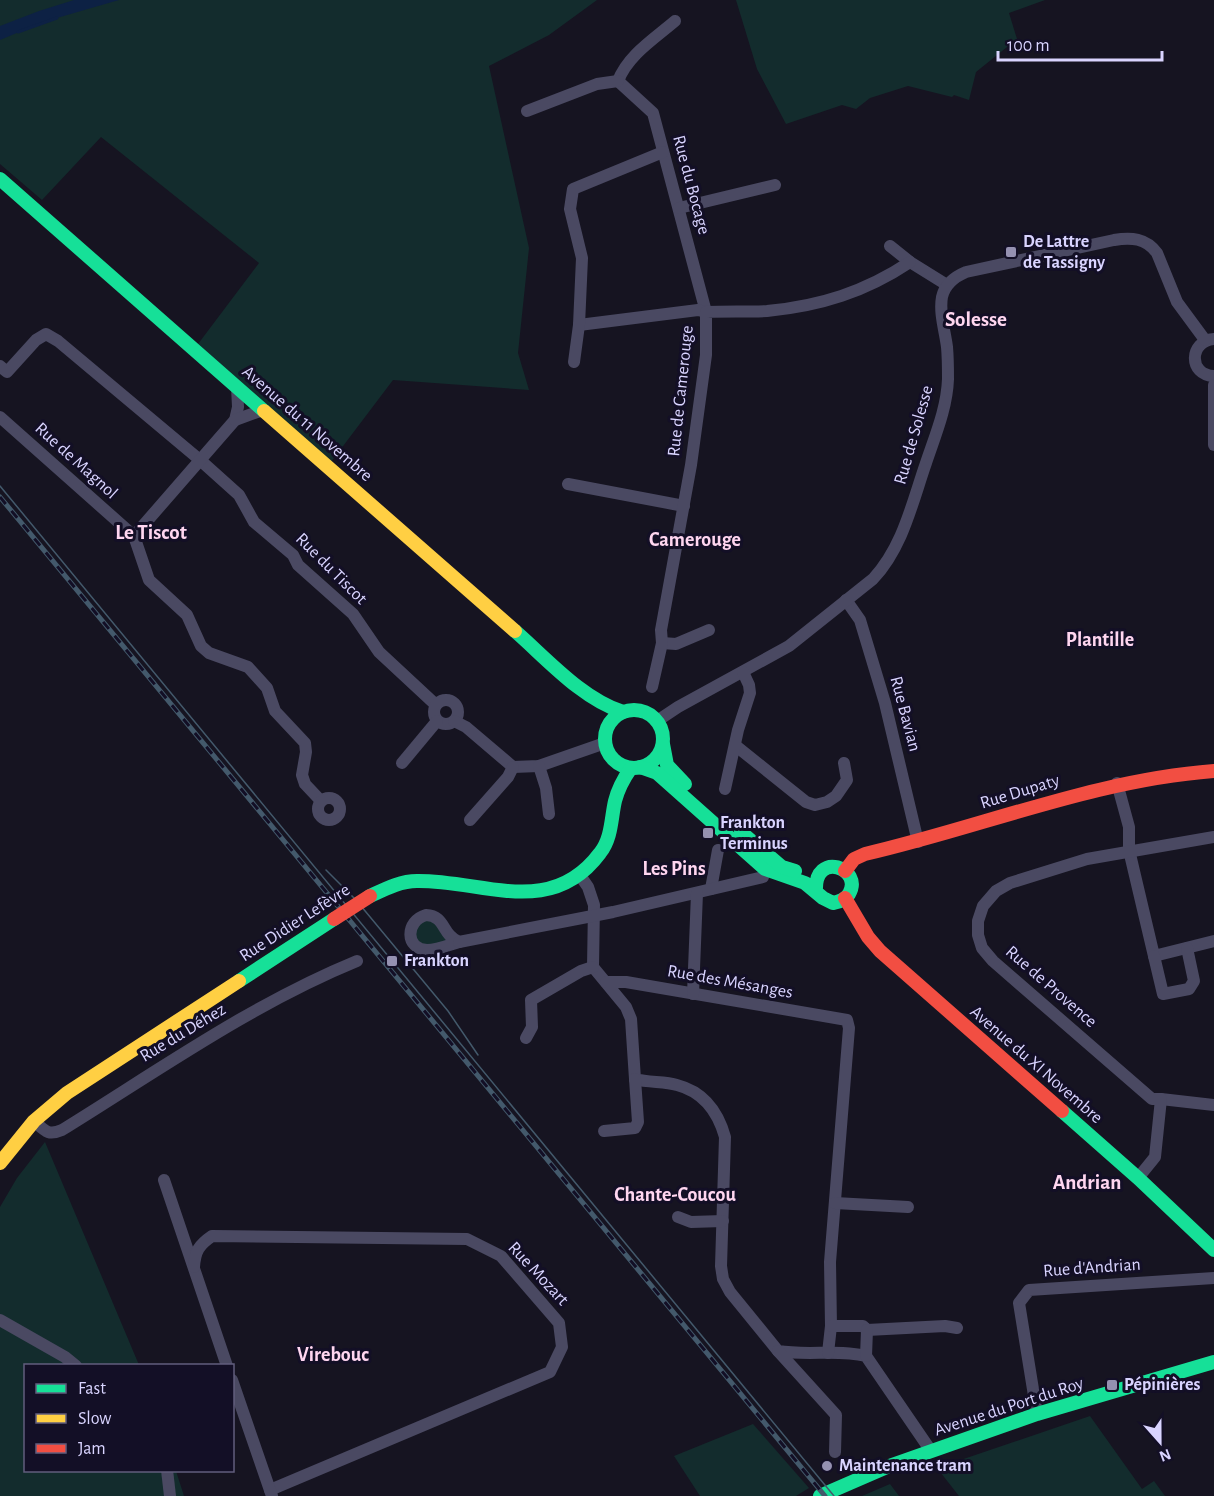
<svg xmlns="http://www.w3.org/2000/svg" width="1214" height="1496" viewBox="0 0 1214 1496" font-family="'Alegreya Sans',sans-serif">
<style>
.green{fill:#132c2d}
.water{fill:#0d2144}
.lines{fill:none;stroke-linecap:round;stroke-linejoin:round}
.stream{stroke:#0d2144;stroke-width:3}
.street{stroke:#4a4962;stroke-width:12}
.fast{stroke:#16e098;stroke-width:14}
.slow{stroke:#ffcf43;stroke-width:14}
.jam{stroke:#f24e42;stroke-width:14}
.tram{stroke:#43596b;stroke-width:1.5}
.rail-casing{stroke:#43596b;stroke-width:5}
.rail{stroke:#130f26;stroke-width:3;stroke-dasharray:9;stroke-linecap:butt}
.jam-bridge{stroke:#f24e42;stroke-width:14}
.poi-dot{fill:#9591b1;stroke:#130f26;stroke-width:2}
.labels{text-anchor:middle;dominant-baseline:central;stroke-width:6;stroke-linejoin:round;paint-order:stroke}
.street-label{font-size:18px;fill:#d9d4ff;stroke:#130f26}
.poi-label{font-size:18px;font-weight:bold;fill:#d9d4ff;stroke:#130f26;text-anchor:start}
.neighbourhood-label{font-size:20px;font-weight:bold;fill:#ffd6f0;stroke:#130f26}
.quarter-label{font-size:21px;font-weight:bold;fill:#ffd6f0;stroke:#130f26}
</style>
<rect width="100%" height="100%" fill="#161421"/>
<g class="green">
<polygon points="0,0 597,0 549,35 489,66 529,248 518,353 529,390 393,380 331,462 198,344 259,263 101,137 42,200 0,164"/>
<polygon points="736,0 1045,0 1009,13 1017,39 976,72 969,100 954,95 952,97 908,86 870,98 856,109 842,105 786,124 757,69"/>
<polygon points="422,920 435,921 448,941 427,947 416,940 415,927"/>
<polygon points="45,1142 139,1365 26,1366 26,1470 176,1471 184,1496 0,1496 0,1207 17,1178"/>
<polygon points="1090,1416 1142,1489 1154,1481 1165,1496 959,1496 937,1468"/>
<polygon points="753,1424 809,1488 796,1496 700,1496 674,1456"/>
<polygon points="890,1484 899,1496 862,1496"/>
</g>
<polygon class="water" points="74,0 119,0 43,22 0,40 0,26 39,11"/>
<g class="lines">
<polyline class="stream" points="18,32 57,18"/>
<g class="street">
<path d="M675,21C654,39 628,55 618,81L653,113L706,312"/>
<polyline points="527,111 597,84 618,81"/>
<polyline points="679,208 775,185"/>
<polyline points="890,246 910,262 947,285"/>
<polyline points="579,325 698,310 706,312"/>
<path d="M1214,339C1189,341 1188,375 1214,376"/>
<polyline points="574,362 579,325 582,258 570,209 573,189 663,152"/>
<polyline points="0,366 7,372 36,340 46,334 58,341 200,460 239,495 254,522 293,555 298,565 353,614 379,652 436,705"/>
<polyline points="0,417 134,536 235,420 238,407 237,387"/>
<polyline points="235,420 263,410"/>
<polyline points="1214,445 1214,385"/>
<polyline points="568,484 684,506"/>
<polyline points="134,536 149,580 187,615 201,646 209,653 248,667 267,688 275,711 305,743 306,752 302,775 305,784 321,801"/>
<polyline points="846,600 860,620 885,703 918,842"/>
<polyline points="662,643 676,644 709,630"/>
<path d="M652,687L662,643L661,630L691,465L706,355V312C727,311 747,312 767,311C820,306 865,292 910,262"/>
<circle cx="446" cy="712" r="12"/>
<polyline points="454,721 466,727 513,767 539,766 605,743"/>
<path d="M657,721L678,707L789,646L873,579C903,547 912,503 926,463C935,436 947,408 948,379C948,368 948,358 947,347C945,331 939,313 942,297C945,284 954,277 966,272L1114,240C1131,237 1146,238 1157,253L1177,302L1205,340"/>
<polyline points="736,746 806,802 815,805 827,802 836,796 847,780 844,763"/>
<polyline points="402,763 437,721"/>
<polyline points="539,766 546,788 549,814"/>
<polyline points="1117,783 1129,827 1129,850 1154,956 1214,941"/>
<polyline points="725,789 738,730 750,693 749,685 743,672"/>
<circle cx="329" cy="809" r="11"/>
<polyline points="470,820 508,777 513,767"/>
<path d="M579,874L588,887L594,905L593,967L626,1007L631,1019L635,1079C649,1083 664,1081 677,1085C704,1092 718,1112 725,1137L721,1266L723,1279L730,1292L778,1351C808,1356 838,1349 866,1356L931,1451"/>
<polyline points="711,889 718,850"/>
<path d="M426,915C446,916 441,934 459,942C449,945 437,950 427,950C405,949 405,921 426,915Z"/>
<polyline points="459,942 613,912 763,877"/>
<polyline points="1154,956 1163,994 1189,989 1194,981 1187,948"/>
<polyline points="606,982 626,982 847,1020 849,1028 830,1262 831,1326 828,1353"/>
<polyline points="693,994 697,893"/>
<polyline points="526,1038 532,1027 531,1000 581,971 593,967"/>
<polyline points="1161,1099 1214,1105"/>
<path d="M34,1121C45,1131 48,1136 62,1130C159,1070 252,1004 357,961"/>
<polyline points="604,1131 635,1128 638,1122 635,1079"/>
<polyline points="1138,1178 1155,1157 1161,1099 1152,1099 993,961 982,948 978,935 978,921 983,906 996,891 1010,883 1087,859 1214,837"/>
<polyline points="164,1180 227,1366"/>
<polyline points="835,1203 908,1207"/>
<polyline points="678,1217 691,1222 723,1221"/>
<path d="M194,1267C195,1251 199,1245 212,1236L467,1239L501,1256L559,1323L562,1347L550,1372L270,1490"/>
<polyline points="0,1320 65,1357 76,1366"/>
<polyline points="831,1326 863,1326 867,1330 945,1326 957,1328"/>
<polyline points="778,1351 836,1415 835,1452"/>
<polyline points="866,1356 867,1330"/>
<polyline points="232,1380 272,1496"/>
<polyline points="1037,1414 1019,1303 1029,1290 1214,1278"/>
<polyline points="167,1470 170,1496"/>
</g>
<g class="fast">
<polyline points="0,179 264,411"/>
<path d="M515,631C547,659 582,699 623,712"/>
<circle cx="634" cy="739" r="29"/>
<polyline points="663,744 667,765 685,784"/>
<path d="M640,767L657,773L765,869L805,883L823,898L833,903C839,902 845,900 849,894C864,868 814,850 816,891"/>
<polyline points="741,832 782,867 795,871"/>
<path d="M370,896C385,889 400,881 417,881C483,880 551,919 600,853C612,838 611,818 615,801C618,789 624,778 631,768"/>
<polyline points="239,981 334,919"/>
<polyline points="1062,1111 1138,1178 1214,1250"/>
<polyline points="820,1496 889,1466 1037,1414 1214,1362"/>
</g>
<g class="slow">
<polyline points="264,411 515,631"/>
<polyline points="0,1163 34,1121 67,1093 239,981"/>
</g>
<g class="jam">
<path d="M845,871L854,859L865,854C982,827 1094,780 1214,771"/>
<polyline points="845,898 868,937 880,951 1062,1111"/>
</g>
<g class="tram">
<polyline points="0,486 834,1496"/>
<polyline points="326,870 356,900 448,1011 478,1055"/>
</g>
<defs>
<polyline id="rail" points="0,497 825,1496"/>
</defs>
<use href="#rail" class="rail-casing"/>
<use href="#rail" class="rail"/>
<polyline class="jam-bridge" points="334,919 370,896"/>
</g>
<g class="poi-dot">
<rect x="1005" y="246" width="12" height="12" rx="3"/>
<rect x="702" y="827" width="12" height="12" rx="3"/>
<rect x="386" y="955" width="12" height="12" rx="3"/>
<rect x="1106" y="1379" width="12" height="12" rx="3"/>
<circle cx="827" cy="1466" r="6"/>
</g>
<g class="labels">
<g class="street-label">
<text transform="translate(691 185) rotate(75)">Rue du Bocage</text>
<text transform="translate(681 391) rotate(-84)">Rue de Camerouge</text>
<text transform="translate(307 424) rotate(41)">Avenue du 11 Novembre</text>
<text transform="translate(914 435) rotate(-74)">Rue de Solesse</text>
<text transform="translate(76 461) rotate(42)">Rue de Magnol</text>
<text transform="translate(331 569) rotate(45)">Rue du Tiscot</text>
<text transform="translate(905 714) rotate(75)">Rue Bavian</text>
<text transform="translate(1020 792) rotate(-17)">Rue Dupaty</text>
<text transform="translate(295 923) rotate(-33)">Rue Didier Lefèvre</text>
<text transform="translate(730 982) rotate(10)">Rue des Mésanges</text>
<text transform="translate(1051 987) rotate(41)">Rue de Provence</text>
<text transform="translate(183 1033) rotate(-31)">Rue du Déhez</text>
<text transform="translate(1036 1065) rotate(41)">Avenue du XI Novembre</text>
<text transform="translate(1092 1268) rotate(-4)">Rue d'Andrian</text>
<text transform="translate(538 1274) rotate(47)">Rue Mozart</text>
<text transform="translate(1009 1407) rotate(-18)">Avenue du Port du Roy</text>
</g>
<g class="poi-label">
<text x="1023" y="242">De Lattre<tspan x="1023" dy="21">de Tassigny</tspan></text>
<text x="720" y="823">Frankton<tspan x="720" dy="21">Terminus</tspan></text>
<text x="404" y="961">Frankton</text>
<text x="1124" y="1385">Pépinières</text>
<text x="839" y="1466">Maintenance tram</text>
</g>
<g class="neighbourhood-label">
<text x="695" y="540">Camerouge</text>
<text x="1100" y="640">Plantille</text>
<text x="674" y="869">Les Pins</text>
<text x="675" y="1195">Chante-Coucou</text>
<text x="333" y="1355">Virebouc</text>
</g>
<g class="quarter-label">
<text x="976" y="319">Solesse</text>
<text x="151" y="532">Le Tiscot</text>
<text x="1087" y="1182">Andrian</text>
</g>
</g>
<rect x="24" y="1364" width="210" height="108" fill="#130f26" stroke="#625e7d" stroke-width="1.5"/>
<rect x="36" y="1384" width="30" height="9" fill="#16e098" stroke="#625e7d" stroke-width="1.5"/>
<text x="78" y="1394" font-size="18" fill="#d9d4ff">Fast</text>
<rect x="36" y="1414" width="30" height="9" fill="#ffcf43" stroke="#625e7d" stroke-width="1.5"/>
<text x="78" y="1424" font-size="18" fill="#d9d4ff">Slow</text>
<rect x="36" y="1444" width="30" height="9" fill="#f24e42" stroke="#625e7d" stroke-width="1.5"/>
<text x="78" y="1454" font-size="18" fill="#d9d4ff">Jam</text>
<g transform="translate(1160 1442) rotate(159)" stroke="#130f26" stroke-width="4.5" paint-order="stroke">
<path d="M0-4.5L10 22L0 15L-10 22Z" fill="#d9d4ff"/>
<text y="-9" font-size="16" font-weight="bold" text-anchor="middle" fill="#d9d4ff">N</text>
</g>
<path d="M998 51v9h164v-9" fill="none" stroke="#d9d4ff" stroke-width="3"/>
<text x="1007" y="51" font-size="18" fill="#d9d4ff" stroke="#130f26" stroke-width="4.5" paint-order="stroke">100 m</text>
</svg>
